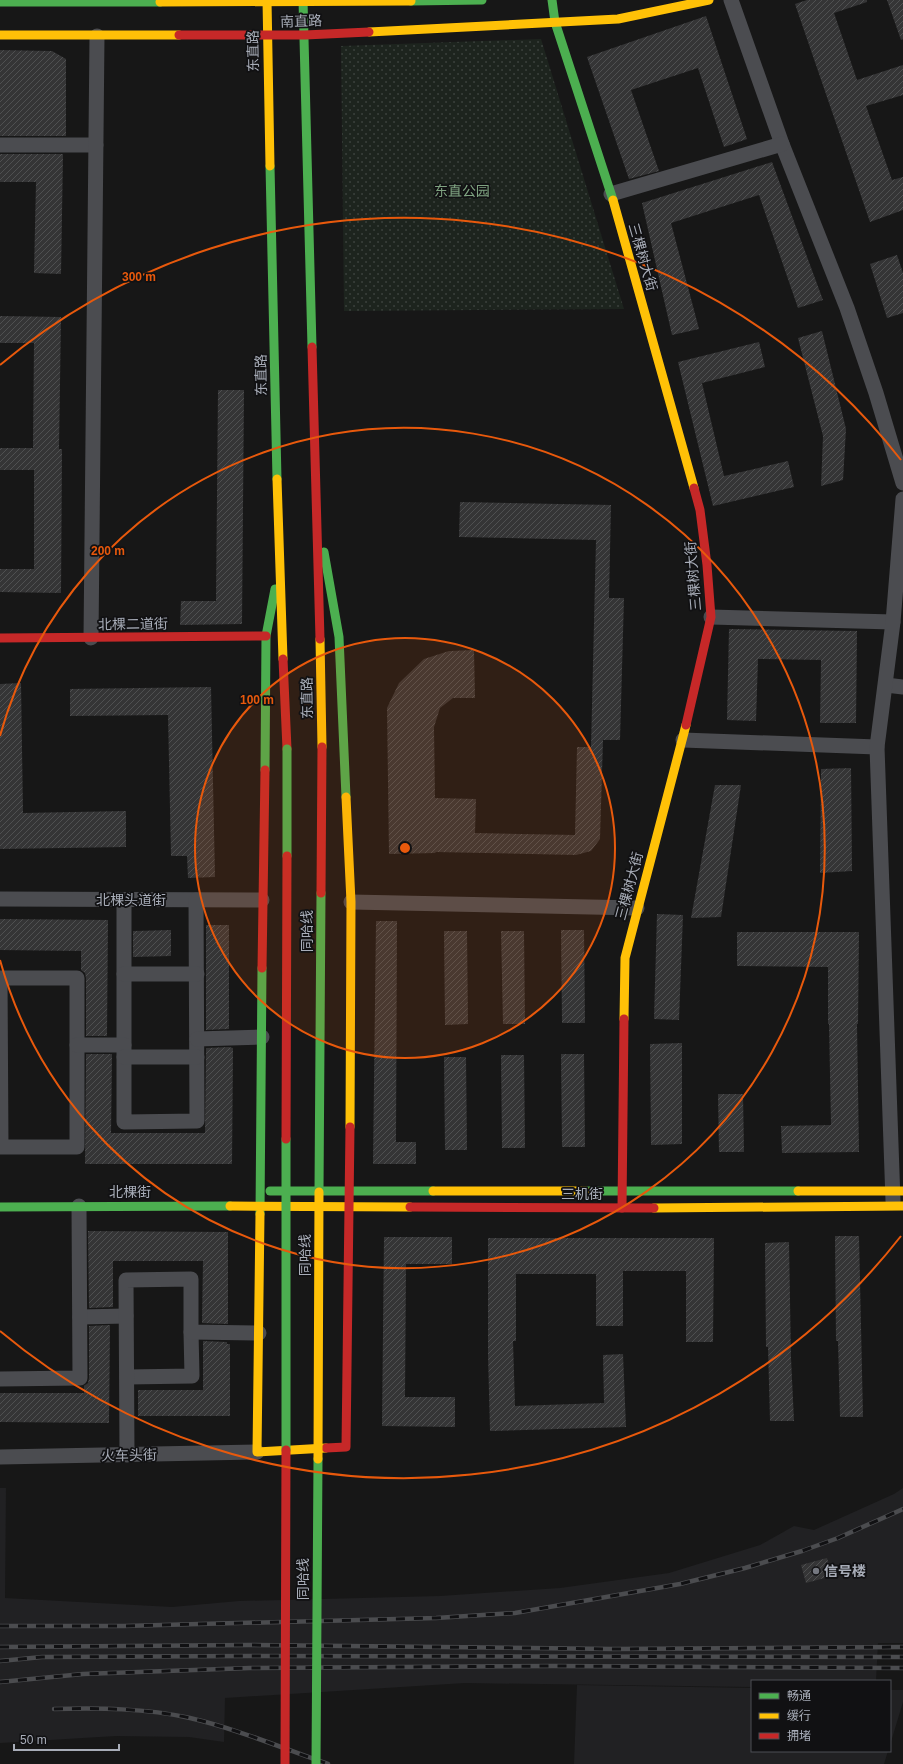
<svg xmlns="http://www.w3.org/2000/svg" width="903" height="1764" viewBox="0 0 903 1764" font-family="Arial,'Noto Sans SC',sans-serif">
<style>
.built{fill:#212123}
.green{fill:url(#green-dots)}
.building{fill:url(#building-hatch)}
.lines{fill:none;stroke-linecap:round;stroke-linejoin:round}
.street{stroke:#4b4c50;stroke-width:15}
.fast{stroke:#4caf50;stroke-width:9}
.slow{stroke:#ffc107;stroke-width:9}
.jam{stroke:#c62828;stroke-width:9}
.rail-casing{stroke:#4b4c4f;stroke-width:4.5}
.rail{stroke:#111113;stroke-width:3;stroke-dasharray:9;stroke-linecap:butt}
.fast-bridge{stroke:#4caf50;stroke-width:9}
.slow-bridge{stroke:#ffc107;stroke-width:9}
.jam-bridge{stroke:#c62828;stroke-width:9}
.ring{fill:none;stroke:#e8590c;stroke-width:2}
.poi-dot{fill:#757880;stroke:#111113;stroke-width:1.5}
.labels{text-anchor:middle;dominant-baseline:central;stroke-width:3.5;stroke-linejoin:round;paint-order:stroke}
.street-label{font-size:14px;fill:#a8adb8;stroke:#111113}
.park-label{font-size:14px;fill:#7fa381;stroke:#111113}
.poi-label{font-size:14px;font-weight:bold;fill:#a8adb8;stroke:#111113;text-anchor:start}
.centre{fill:#e8590c;stroke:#111113;stroke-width:2}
.ring-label{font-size:12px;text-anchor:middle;font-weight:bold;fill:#e8590c;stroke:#111113;stroke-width:3.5;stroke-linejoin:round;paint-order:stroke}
</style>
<defs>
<pattern id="green-dots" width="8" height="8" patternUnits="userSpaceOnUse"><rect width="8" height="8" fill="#1d241e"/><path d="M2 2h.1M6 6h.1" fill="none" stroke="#3b413d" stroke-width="1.8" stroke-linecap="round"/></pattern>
<pattern id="building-hatch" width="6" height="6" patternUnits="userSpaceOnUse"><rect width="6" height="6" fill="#353536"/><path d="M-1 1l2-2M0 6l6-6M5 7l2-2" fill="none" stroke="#4f5051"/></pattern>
</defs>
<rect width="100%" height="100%" fill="#171717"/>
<g class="built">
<polygon points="0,1488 6,1488 5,1598 172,1607 239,1601 440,1596 560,1588 669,1573 760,1545 794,1526 814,1530 894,1494 903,1488 903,1643 878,1643 876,1681 752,1681 752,1687 465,1683 225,1698 224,1742 189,1737 116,1736 0,1743"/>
<polygon points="577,1685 752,1688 752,1751 888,1751 884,1764 574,1764"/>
<polygon points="890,1690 903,1690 903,1702 890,1745"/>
</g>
<polygon class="green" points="541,39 624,309 344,311 341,46"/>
<g class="building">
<polygon points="807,0 867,0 867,2 834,13 857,80 903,65 903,95 866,106 892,180 903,177 903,210 870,222 795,4"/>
<polygon points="887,0 903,0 903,39 901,40"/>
<polygon points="706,16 747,139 724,147 698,68 631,90 659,171 629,179 587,57"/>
<polygon points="0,50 52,51 66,59 66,136 0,136"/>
<polygon points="0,154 63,154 61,274 34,273 36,182 0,182"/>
<polygon points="772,162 823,300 798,308 759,195 671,223 699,329 672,335 642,203"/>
<polygon points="897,255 903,273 903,313 887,318 870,264"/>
<polygon points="0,316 61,317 59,449 62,449 61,593 0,592 0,569 34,569 34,470 0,470 0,448 33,448 34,343 0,343"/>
<polygon points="822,331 846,429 843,480 821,486 823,436 798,338"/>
<polygon points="759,342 765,367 702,383 724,476 788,461 794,487 713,506 678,362"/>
<polygon points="218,390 244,390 242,624 180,625 181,601 216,601"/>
<polygon points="460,502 611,505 609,598 624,598 620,740 603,740 600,839 591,851 576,855 435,852 436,853 389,854 387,708 399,683 424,659 449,651 474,650 475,698 453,698 440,708 434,727 435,798 476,799 475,833 575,835 577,747 591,747 596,540 459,537"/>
<polygon points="729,629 857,631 856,723 820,723 821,660 758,659 756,721 727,720"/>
<polygon points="21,683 23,813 126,811 126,847 0,849 0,684"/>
<polygon points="211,687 215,877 188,878 187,856 171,856 168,715 70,716 70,689"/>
<polygon points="851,768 852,871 820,873 821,769"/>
<polygon points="715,785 741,785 721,917 691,918"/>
<polygon points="657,914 683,915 679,1020 654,1019"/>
<polygon points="0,919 108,920 107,1036 86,1036 86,978 85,973 81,970 81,951 0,950"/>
<polygon points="376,921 397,921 396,1142 416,1142 416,1164 373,1164"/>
<polygon points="206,925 229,925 229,1029 206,1030"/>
<polygon points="171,930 171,956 133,957 133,931"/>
<polygon points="561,930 584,930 585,1023 562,1023"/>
<polygon points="444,931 467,931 468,1024 445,1025"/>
<polygon points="501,931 524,931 525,1024 503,1024"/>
<polygon points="737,932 859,932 858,1024 857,1024 859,1152 782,1153 781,1126 831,1125 829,1024 828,1024 828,967 737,966"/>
<polygon points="682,1043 682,1144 651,1145 650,1044"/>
<polygon points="229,1047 233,1048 232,1164 85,1164 86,1054 112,1054 111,1133 205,1133 206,1048"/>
<polygon points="561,1054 584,1054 585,1147 562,1147"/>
<polygon points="501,1055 524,1055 525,1148 502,1148"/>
<polygon points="444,1057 466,1057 467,1150 445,1150"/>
<polygon points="718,1094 743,1094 744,1152 719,1152"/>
<polygon points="88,1231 228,1232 228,1324 202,1323 203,1261 113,1261 113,1307 89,1308"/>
<polygon points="835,1236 859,1236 863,1417 840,1417 838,1341 836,1341"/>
<polygon points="384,1237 452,1237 452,1264 406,1264 405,1397 455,1397 455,1427 382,1426"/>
<polygon points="488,1238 714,1238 713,1342 686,1342 686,1271 623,1271 623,1326 596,1326 596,1274 516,1274 516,1341 513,1341 515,1406 604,1403 603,1355 623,1354 626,1427 490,1431 488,1355"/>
<polygon points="789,1242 791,1358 794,1421 770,1421 768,1347 766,1347 765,1243"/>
<polygon points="110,1325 109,1423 0,1422 0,1393 84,1393 84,1386 88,1383 89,1378 89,1326"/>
<polygon points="203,1341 227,1342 227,1344 230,1344 230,1416 138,1416 138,1390 203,1390"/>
<polygon points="827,1558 832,1576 806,1583 801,1565"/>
</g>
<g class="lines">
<g class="street">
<polyline points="731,0 782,144 847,308 876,393 903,483"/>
<polyline points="0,145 96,145"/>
<polyline points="611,194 782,144"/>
<polyline points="711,617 893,622"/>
<polyline points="91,638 97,36"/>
<polyline points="886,685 903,687"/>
<polyline points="683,740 877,747"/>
<polyline points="0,899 262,900"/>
<polyline points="124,900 124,1122 197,1121 196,900"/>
<polyline points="351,902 637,908"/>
<polyline points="124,974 197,974"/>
<polygon points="0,978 77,978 77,1147 1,1147"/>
<polyline points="197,1039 262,1037"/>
<polyline points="77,1045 124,1045"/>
<polyline points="124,1057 197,1057"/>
<polyline points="893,1201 877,747 893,622 903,499"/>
<polyline points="80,1317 126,1316"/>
<polyline points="127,1377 192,1376 191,1332"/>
<polyline points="0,1379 80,1378 79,1206"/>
<polyline points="127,1455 126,1280 191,1279 191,1332 259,1333"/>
<polyline points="0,1457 257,1452"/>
</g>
<g class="fast">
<polyline points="303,0 312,347"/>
<polyline points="552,0 555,22 613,200"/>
<polyline points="270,166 277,479"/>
<polyline points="324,552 339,637 346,797"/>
<polyline points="265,770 266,636 275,589"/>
<polyline points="270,1191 433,1191"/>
<polyline points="585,1191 798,1191"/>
<polyline points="0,1207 230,1206"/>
<polyline points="260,1214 262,968"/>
</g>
<g class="slow">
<polyline points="267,0 270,166"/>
<polyline points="369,32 618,19 709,0"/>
<polyline points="0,35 179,35"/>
<polyline points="613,200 694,488"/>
<polyline points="277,479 283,659"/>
<polyline points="320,639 322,747"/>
<polyline points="346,797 351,902 350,1127"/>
<polyline points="624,1019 625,958 686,725"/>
<polyline points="433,1191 585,1191"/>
<polyline points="798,1191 903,1191"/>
<polyline points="230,1206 410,1207"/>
<polyline points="654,1208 903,1206"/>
<polyline points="260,1214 257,1452 326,1448"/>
</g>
<g class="jam">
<polyline points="179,35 305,35 369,32"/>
<polyline points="312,347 320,639"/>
<polyline points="0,638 266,636"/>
<polyline points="283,659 287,749"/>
<polyline points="686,725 711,617 707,565 700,510 694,488"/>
<polyline points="262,968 265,770"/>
<polyline points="410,1207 654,1208"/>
<polyline points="622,1208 624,1019"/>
<polyline points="326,1448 346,1447 350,1127"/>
</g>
<defs>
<g id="rail">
<polyline points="0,1626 124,1626 436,1618 515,1613 680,1584 745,1568 802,1551 838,1538 903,1509"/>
<polyline points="0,1647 249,1645 613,1649 903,1647"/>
<polyline points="0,1661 42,1657 250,1656 903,1657"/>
<polyline points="0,1682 83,1674 250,1668 553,1666 903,1668"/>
<path d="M54,1709C99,1708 145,1708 190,1718C237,1729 282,1748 328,1764"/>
</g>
</defs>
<use href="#rail" class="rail-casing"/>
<use href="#rail" class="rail"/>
<g class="fast-bridge">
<polyline points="411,1 482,0"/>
<polyline points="0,2 160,2"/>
<polyline points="287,856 287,749"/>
<polyline points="319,1192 321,893"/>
<polyline points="286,1450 286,1139"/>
<polyline points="316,1764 318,1459"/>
</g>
<g class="slow-bridge">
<polyline points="160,2 411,1"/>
<polyline points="318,1459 319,1192"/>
</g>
<g class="jam-bridge">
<polyline points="321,893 322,747"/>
<polyline points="286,1139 287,856"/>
<polyline points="285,1764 286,1450"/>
</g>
</g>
<circle cx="405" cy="848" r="210" fill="#e8590c" fill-opacity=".12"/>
<g class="ring">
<circle cx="405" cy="848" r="210"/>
<path d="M0 736A420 420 0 1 1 0 960"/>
<path d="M901 1236A630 630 0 0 1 0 1331M0 365A630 630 0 0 1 901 460"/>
</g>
<circle class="poi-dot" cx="816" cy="1571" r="4"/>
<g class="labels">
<g class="street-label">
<text transform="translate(301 21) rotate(-2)">南直路</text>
<text transform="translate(253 51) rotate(-91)">东直路</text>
<text transform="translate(643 257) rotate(74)">三棵树大街</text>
<text transform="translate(261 375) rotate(-91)">东直路</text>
<text transform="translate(693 576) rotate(-95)">三棵树大街</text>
<text transform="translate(133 624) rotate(-1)">北棵二道街</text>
<text transform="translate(307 698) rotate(-91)">东直路</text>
<text transform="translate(629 886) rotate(-75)">三棵树大街</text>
<text x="131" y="900">北棵头道街</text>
<text transform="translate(307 931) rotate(-90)">同哈线</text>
<text x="130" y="1192">北棵街</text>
<text x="582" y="1194">三机街</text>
<text transform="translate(305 1255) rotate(-90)">同哈线</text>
<text transform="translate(129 1455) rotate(-1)">火车头街</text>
<text transform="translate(303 1579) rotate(-90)">同哈线</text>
</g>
<g class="park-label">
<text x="462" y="191">东直公园</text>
</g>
<g class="poi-label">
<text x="824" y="1571">信号楼</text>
</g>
</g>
<circle cx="405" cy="848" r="6" class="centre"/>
<g class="ring-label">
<text x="139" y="281">300 m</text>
<text x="108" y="555">200 m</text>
<text x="257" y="704">100 m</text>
</g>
<rect x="751" y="1680" width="140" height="72" fill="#111113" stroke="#4d4f55"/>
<rect x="759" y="1693" width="20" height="6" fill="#4caf50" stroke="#4d4f55"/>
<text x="787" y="1700" font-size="12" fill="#a8adb8">畅通</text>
<rect x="759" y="1713" width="20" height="6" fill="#ffc107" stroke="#4d4f55"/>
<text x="787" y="1720" font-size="12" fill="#a8adb8">缓行</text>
<rect x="759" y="1733" width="20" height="6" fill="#c62828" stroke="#4d4f55"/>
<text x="787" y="1740" font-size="12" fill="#a8adb8">拥堵</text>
<path d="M14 1744v6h105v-6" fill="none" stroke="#a8adb8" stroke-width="2"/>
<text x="20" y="1744" font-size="12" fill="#a8adb8" stroke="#111113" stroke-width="3" paint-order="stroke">50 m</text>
</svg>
